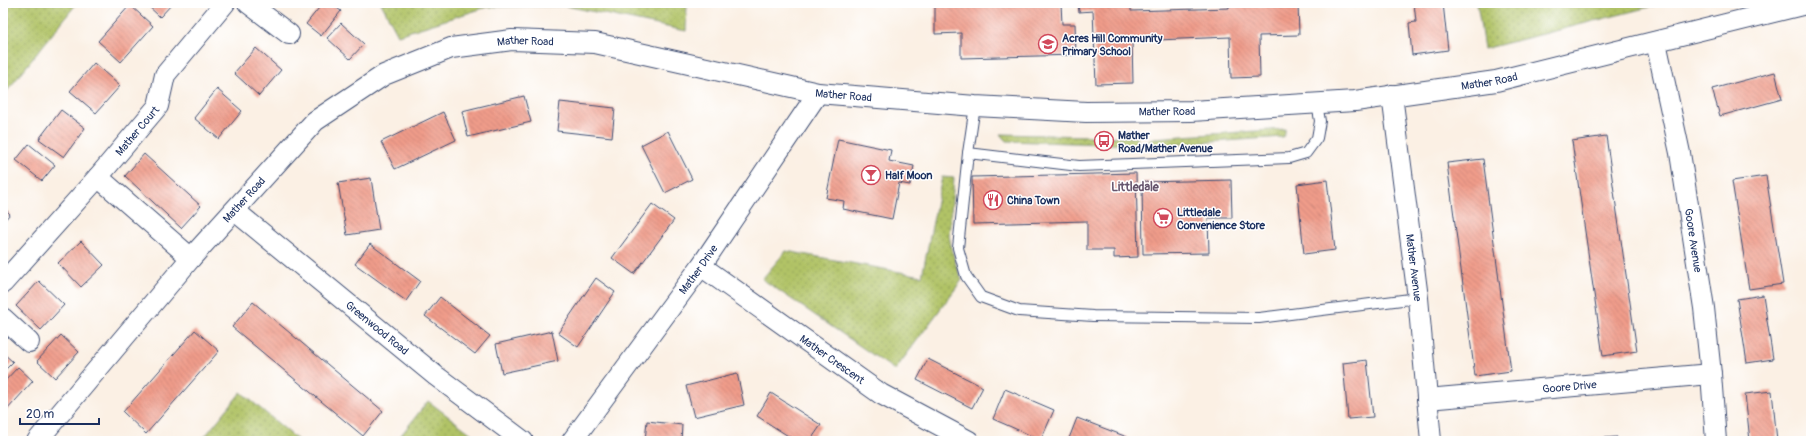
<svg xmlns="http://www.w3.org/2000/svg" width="1814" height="444" viewBox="0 0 1814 444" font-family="Pangolin,sans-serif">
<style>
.grass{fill:url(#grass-dots);stroke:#667962}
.building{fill:url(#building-back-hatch)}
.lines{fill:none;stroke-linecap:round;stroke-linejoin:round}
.service-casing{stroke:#3d4c72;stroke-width:12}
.minor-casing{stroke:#3d4c72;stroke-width:22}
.service{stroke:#fff;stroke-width:10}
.minor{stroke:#fff;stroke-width:20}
.labels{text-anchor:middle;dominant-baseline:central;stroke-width:3;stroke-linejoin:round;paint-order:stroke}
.poi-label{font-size:11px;font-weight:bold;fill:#1b2f5e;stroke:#fff;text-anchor:start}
.street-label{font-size:11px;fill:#1b2f5e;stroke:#fff}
.neighbourhood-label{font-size:12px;font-weight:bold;fill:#66556d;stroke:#fff}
</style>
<defs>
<pattern id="grass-dots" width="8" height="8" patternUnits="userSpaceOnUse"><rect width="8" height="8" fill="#b1c366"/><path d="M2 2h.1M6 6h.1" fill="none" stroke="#8f9f57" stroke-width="1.8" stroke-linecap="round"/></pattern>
<pattern id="building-back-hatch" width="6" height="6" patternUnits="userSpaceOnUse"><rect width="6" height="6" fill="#f09c8a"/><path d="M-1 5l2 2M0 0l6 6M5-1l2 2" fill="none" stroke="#c28074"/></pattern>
</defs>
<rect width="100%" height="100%" fill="#fff"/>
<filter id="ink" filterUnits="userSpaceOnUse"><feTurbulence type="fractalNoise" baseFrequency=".025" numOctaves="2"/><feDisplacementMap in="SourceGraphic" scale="8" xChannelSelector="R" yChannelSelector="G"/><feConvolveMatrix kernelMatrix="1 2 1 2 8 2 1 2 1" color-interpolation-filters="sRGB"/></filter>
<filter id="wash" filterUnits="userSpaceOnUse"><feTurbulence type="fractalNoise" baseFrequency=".012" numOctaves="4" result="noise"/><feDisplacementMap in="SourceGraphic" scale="16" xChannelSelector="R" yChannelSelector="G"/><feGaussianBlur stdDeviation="0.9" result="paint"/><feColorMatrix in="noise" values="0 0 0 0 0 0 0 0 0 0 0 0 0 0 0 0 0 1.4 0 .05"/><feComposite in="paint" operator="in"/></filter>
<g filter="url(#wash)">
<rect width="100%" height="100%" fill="#fbf0e4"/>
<g class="grass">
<polygon points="3,3 77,3 3,96"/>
<polygon points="381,3 687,3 686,31 566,6 487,7 398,35"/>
<polygon points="1477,3 1665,3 1484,49"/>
<polygon points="1285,129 1285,134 1283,137 1155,146 1150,145 1149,141 1153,138"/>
<polygon points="1000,134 1137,137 1138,142 1134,145 1006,141"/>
<polygon points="942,177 954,178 949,236 955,262 962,280 895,370 762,279 786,251 922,276"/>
<polygon points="241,392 299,441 202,440"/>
<polygon points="428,401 481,441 401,441 398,439"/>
</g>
<g id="blocks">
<g class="building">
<polygon points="145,3 173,3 160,17"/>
<polygon points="323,3 330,3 341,11 321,36 306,24"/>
<polygon points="935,3 1061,3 1062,24 1075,24 1076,55 961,58 961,33 935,34"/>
<polygon points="1078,3 1131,3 1131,11 1229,8 1229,3 1259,3 1259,6 1298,4 1299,35 1259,36 1260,77 1231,78 1230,37 1132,41 1133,83 1096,84 1093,11 1079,12"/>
<polygon points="1414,3 1443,3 1448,50 1412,55 1409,23 1416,22"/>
<polygon points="130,5 153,26 121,62 98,41"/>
<polygon points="341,23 364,44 350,59 327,38"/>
<polygon points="256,48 281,70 259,96 234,73"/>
<polygon points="94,63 120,86 96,113 70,91"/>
<polygon points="1775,72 1782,99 1720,116 1712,89"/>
<polygon points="217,89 242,111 219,139 194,118"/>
<polygon points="524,96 531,122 468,137 462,111"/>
<polygon points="560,102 615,108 612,137 557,131"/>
<polygon points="61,110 85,128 64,157 39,139"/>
<polygon points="443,112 456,140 395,169 381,142"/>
<polygon points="668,131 692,179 665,193 641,145"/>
<polygon points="1606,136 1637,351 1603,356 1572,141"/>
<polygon points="838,139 891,150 889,161 914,166 910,185 899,183 892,219 843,209 844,201 826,198"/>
<polygon points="29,144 55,165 42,181 16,160"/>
<polygon points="144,154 201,206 181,228 125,176"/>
<polygon points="1483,159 1511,371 1475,376 1447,163"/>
<polygon points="1136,173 1138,257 1114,258 1114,250 1087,250 1087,221 973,224 972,177"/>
<polygon points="1766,176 1783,284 1749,289 1732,181"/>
<polygon points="371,178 379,230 347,235 338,183"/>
<polygon points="1231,180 1232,218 1208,218 1209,253 1143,254 1142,182"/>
<polygon points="1327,180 1335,250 1304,254 1297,184"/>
<polygon points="652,204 674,220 634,274 612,258"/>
<polygon points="3,207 10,214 3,222"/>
<polygon points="81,241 104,265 81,287 58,263"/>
<polygon points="370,244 420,281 406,301 355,264"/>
<polygon points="596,278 615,292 578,347 558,333"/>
<polygon points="39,281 64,305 41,330 16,306"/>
<polygon points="1763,295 1773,359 1747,363 1737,299"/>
<polygon points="440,297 490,336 475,354 425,316"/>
<polygon points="253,302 383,411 363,436 232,327"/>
<polygon points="195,330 219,351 146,434 123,412"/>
<polygon points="552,331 558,361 502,373 496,344"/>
<polygon points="61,335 79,352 55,378 37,361"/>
<polygon points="3,353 13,362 3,372"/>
<polygon points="928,359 983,387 972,408 917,380"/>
<polygon points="1367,360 1373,417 1348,419 1343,363"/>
<polygon points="18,367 33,381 6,411 3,408 3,383"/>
<polygon points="737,373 744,405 694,417 686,386"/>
<polygon points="1005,389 1054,410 1041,440 993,419"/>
<polygon points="1772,391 1777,441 1750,441 1745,394"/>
<polygon points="771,393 821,425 810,441 796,441 757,416"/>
<polygon points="1077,418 1127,437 1126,441 1068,441"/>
<polygon points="647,421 682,425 681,441 645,441"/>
<polygon points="1617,437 1617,441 1572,441 1572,440"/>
</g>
</g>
</g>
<g filter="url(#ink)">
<use href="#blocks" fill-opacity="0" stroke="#3d4c72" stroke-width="1"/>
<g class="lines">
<defs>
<g id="service">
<polyline points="975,106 968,153 958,248 966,276 981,297 1019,311 1093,316 1259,318 1418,298"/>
<polyline points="968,153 1079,166 1289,158 1306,153 1317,138 1320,121 1317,104"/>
</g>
<g id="minor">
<polyline points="248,3 289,34"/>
<path id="s1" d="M1656,42L1680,153L1704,308L1711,374L1716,441"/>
<path id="s2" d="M1392,95L1418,298L1431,441"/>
<polyline points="98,177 191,258"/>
<path id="s3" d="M235,211L436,376L523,441"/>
<path id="s4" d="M701,266L881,394L969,441"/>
<path id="s5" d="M3,283L98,177L158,106L165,75L225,3"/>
<polyline points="3,318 29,342"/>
<path id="s6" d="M1427,399L1711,374"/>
<path id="s7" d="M37,441L191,258L315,121L384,75L451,48L512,40L595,43L818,93L975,106L1086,112L1191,111L1355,101L1496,81L1810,3"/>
<path id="s8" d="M572,441L701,266L818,93"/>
</g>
</defs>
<use href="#service" class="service-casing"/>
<use href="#minor" class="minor-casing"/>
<use href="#service" class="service"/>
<use href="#minor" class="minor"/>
</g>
</g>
<defs>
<symbol id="school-ring" viewBox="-11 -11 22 22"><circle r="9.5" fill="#fff" stroke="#d1495b" stroke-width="1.5"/><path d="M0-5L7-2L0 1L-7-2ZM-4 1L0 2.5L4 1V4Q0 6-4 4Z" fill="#d1495b"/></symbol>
<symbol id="bus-ring" viewBox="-11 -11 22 22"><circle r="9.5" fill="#fff" stroke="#d1495b" stroke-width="1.5"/><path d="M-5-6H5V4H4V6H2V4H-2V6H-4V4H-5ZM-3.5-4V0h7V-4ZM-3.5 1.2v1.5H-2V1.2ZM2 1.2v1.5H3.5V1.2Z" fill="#d1495b"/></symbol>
<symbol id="bar-ring" viewBox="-11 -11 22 22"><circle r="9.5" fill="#fff" stroke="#d1495b" stroke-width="1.5"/><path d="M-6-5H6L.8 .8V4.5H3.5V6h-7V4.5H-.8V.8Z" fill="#d1495b"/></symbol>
<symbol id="restaurant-ring" viewBox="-11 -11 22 22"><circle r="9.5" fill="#fff" stroke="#d1495b" stroke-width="1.5"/><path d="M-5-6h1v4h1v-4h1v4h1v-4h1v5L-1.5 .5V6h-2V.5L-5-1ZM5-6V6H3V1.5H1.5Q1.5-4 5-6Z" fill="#d1495b"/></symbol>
<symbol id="supermarket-ring" viewBox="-11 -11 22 22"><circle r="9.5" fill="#fff" stroke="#d1495b" stroke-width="1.5"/><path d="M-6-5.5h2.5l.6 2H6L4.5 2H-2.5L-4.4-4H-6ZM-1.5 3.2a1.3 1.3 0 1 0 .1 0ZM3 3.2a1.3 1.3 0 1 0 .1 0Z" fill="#d1495b"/></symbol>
</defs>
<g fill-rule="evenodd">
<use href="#school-ring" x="1037" y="33" width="22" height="22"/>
<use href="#bus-ring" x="1093" y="130" width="22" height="22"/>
<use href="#bar-ring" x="860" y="164" width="22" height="22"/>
<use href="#restaurant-ring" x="982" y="189" width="22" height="22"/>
<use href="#supermarket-ring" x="1152" y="207" width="22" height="22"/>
</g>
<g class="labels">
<g class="poi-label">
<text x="1062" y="38">Acres Hill Community<tspan x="1062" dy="13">Primary School</tspan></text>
<text x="1118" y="135">Mather<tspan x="1118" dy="13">Road/Mather Avenue</tspan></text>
<text x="885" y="175">Half Moon</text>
<text x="1007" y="200">China Town</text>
<text x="1177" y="212">Littledale<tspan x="1177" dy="13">Convenience Store</tspan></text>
</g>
<g class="street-label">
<text stroke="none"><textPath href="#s7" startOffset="654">Mather Road</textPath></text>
<text stroke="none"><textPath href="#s7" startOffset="1626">Mather Road</textPath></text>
<text stroke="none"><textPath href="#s7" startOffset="978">Mather Road</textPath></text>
<text stroke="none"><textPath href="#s7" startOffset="1302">Mather Road</textPath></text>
<text stroke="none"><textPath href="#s5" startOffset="203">Mather Court</textPath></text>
<text stroke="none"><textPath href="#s7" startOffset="318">Mather Road</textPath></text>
<text stroke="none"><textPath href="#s1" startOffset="202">Goore Avenue</textPath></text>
<text stroke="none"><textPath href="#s2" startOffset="174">Mather Avenue</textPath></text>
<text stroke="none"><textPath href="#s8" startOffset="213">Mather Drive</textPath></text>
<text stroke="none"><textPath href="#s3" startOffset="184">Greenwood Road</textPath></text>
<text stroke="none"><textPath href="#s4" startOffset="161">Mather Crescent</textPath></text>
<text stroke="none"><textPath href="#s6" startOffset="143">Goore Drive</textPath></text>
</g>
<g class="neighbourhood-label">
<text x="1135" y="187">Littledale</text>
</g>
</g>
<rect width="1814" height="444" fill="none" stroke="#fff" stroke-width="16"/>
<path d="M20 418v6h79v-6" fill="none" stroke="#1b2f5e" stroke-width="2"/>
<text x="26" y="418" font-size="12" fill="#1b2f5e" stroke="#ffffff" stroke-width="3" paint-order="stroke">20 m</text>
</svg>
